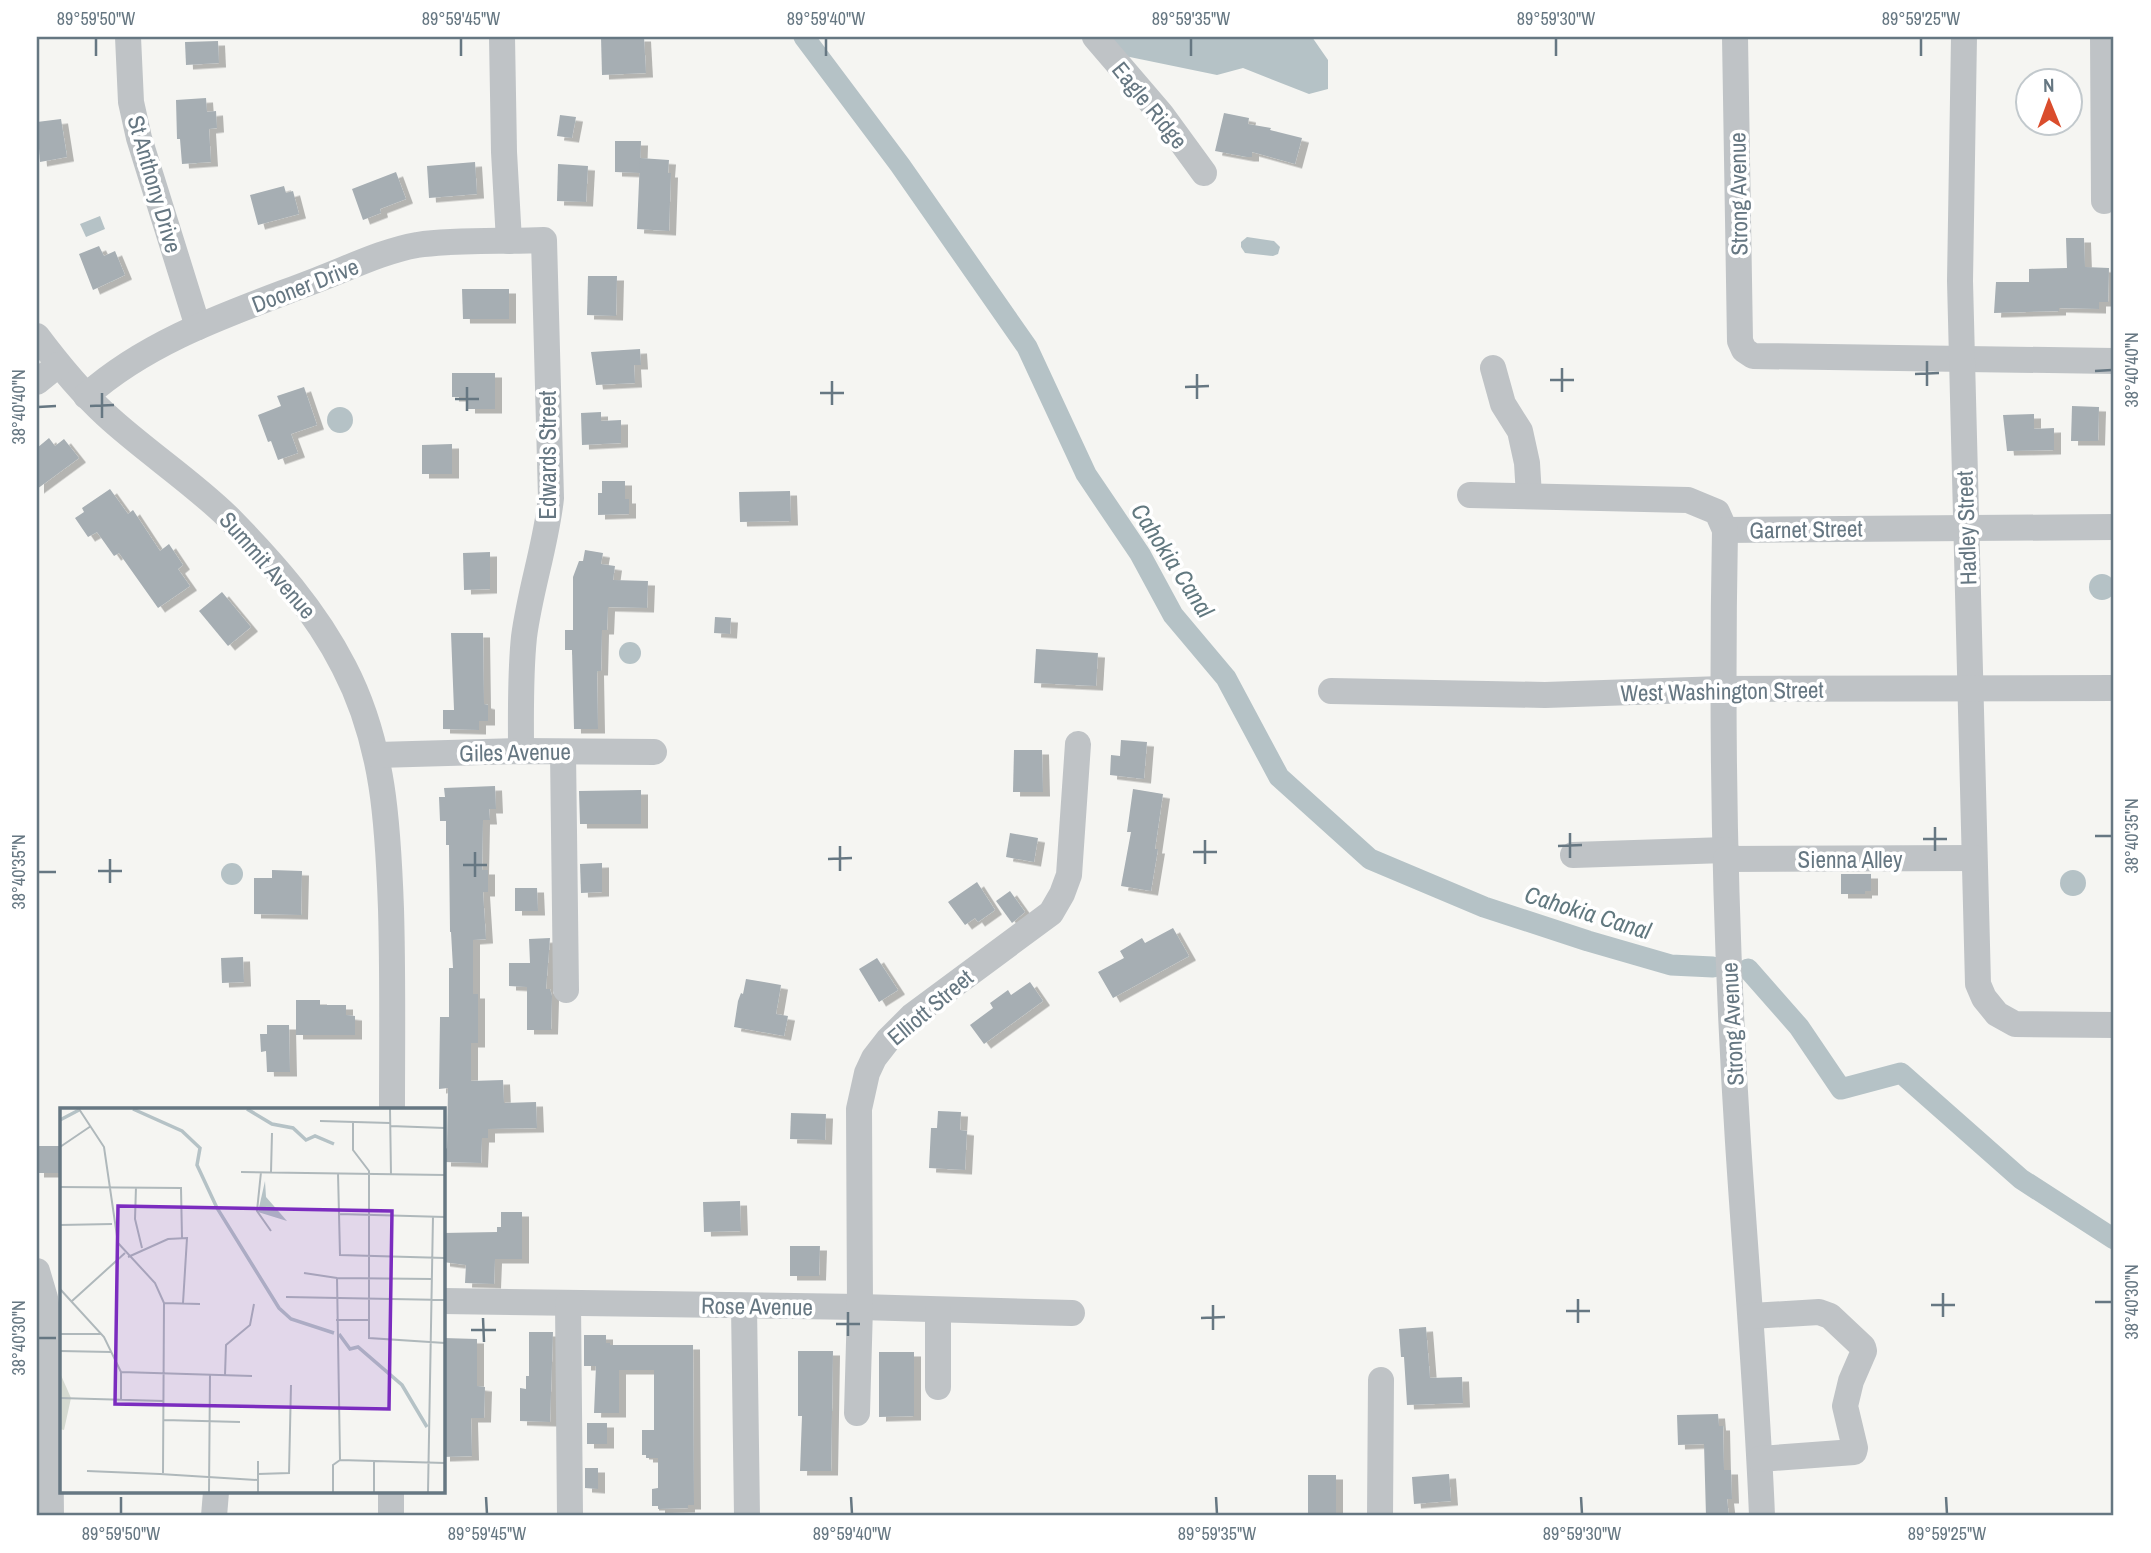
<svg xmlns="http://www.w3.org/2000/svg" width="2151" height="1553" viewBox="0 0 2151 1553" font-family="'Archivo Narrow',sans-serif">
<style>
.water{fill:#b5c2c6}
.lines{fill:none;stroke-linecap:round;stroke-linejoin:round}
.canal{stroke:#b5c2c6;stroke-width:21}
.building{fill:#a6aeb3;filter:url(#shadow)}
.minor{stroke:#bfc3c6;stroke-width:26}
.ticks{fill:none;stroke:#667782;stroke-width:2.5}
.labels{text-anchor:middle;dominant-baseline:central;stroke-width:7;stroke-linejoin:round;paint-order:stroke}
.street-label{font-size:23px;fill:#667782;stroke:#fff}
.water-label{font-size:24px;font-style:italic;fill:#61787f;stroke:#fff}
.inset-river{fill:none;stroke:#b5c2c6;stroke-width:3.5}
.inset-road{fill:none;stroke:#afb8bb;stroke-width:2}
.view{fill:#7b2cbf;fill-opacity:0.15;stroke:#7b2cbf;stroke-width:3.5}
.inset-edge{fill:none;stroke:#667782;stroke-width:3.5}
.neatline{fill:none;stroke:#667782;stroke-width:2.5}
.ticks-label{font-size:18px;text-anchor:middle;fill:#667782}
</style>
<defs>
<filter id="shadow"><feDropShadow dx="7" dy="4.5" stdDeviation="0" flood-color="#0004"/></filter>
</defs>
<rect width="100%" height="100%" fill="#f5f5f2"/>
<g class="water">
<polygon points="1108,37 1312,37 1328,60 1328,89 1309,94 1243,68 1217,75 1120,55"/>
<polygon points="100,216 105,229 86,237 80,224"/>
<polygon points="1247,237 1274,241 1280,247 1278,254 1273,256 1245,253 1241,247 1241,242"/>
<circle cx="340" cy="420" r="13"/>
<circle cx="2102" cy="587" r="13"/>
<circle cx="630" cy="653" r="11"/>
<circle cx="232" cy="874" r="11"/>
<circle cx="2073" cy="883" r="13"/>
</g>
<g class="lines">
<g class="canal">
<polyline points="804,37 900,165 1027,347 1086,474 1140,554 1173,615 1226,678 1279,777 1370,859 1484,907 1588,941 1671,965 1713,967"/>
<polyline points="1748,969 1799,1027 1841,1089 1901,1073 2021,1179 2114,1239"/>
</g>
</g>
<g class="building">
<polygon points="601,37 644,37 646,73 602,75"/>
<polygon points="218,41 219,63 186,65 185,42"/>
<polygon points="206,98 207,112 216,111 217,128 209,129 211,162 182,164 180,139 177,139 176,100"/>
<polygon points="1224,113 1249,118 1248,124 1271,128 1270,130 1302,138 1295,164 1252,152 1252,157 1247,157 1215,151"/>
<polygon points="560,115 576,117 572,138 557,136"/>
<polygon points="61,119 67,157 40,162 37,122"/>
<polygon points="615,141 641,141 640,173 615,172"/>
<polygon points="640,158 669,160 668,173 671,173 669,231 637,229"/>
<polygon points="475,162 477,194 429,198 427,166"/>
<polygon points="558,164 588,166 586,202 557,201"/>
<polygon points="396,172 406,199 380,209 381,213 363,220 352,189"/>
<polygon points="284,186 286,193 293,191 299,214 258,225 250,195"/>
<polygon points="2066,238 2084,238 2085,267 2109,268 2108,302 2099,302 2099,309 2059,308 2059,311 1994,313 1996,282 2029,282 2029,269 2067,268"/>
<polygon points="99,246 104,256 115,251 125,275 93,290 79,254"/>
<polygon points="588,276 617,276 616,316 587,315"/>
<polygon points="462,289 509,289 509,319 463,319"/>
<polygon points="640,349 641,365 634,365 635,383 596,385 591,352"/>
<polygon points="452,373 495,373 495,409 468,409 468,397 452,397"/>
<polygon points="304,387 317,425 291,434 298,453 278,460 271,441 268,442 258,415 281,406 277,396"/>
<polygon points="2072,406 2099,407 2098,441 2071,441"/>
<polygon points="601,412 601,421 621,420 621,443 582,445 581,413"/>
<polygon points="2034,414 2034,429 2054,428 2054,450 2007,451 2003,415"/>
<polygon points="49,438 55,446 64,439 79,458 37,489 37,448"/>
<polygon points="452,444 452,474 422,474 422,445"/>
<polygon points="602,481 625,481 625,499 629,499 629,514 598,515 598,493 602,493"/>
<polygon points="110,489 128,514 133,510 160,551 169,544 183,565 178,569 190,586 158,608 119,553 114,556 97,532 88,537 75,518 84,512 82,508"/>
<polygon points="790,491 791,521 740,522 739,492"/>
<polygon points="585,550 603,553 601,564 615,566 613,580 648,581 647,608 608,607 607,630 602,630 601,671 597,671 598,729 574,729 572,650 565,650 565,630 573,630 573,577 579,561 583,561"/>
<polygon points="490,552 490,589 464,590 463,553"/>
<polygon points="222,592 251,627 228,646 199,611"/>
<polygon points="715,617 731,618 730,634 714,633"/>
<polygon points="451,633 483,633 484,704 488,705 488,721 479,721 479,730 443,729 443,710 454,710"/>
<polygon points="1036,649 1098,653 1096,686 1034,683"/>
<polygon points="1121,740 1147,742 1144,779 1110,775 1111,755 1120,756"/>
<polygon points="1014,750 1042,750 1043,792 1013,792"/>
<polygon points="495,786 496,809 489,809 490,820 483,820 482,870 488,870 488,892 483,892 486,939 473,940 473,994 478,994 478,1043 471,1043 471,1081 503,1080 504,1103 536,1102 537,1128 488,1129 488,1138 482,1138 481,1163 444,1162 444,1150 447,1148 448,1088 439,1089 440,1017 449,1017 449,968 453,968 451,932 450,932 449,845 446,845 446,821 440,821 439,797 445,797 444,788"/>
<polygon points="1133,789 1163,794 1155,849 1158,849 1151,891 1121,886 1131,832 1127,832"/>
<polygon points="641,790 641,824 580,824 579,791"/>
<polygon points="1010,833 1038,838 1034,862 1006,857"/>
<polygon points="602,863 602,892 581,893 580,864"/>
<polygon points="272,870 302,871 301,915 254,914 254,878 272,878"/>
<polygon points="1841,874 1871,874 1871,891 1865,891 1865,894 1841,894"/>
<polygon points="977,882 995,910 978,922 975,918 965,925 948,902"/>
<polygon points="515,888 537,888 538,911 515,911"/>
<polygon points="1010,891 1025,912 1012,923 996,901"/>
<polygon points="1173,928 1189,956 1113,998 1098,972 1124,958 1120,951 1142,938 1145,943"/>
<polygon points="550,938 546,989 550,989 552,996 551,1030 527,1030 527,987 509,986 509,963 530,963 529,939"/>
<polygon points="243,957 244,982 222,983 221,958"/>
<polygon points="877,958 898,990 879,1002 859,969"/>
<polygon points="746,979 781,985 776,1014 788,1016 784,1036 734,1027 738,1001 741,993 743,994"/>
<polygon points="1030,982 1043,1001 984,1044 970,1025 993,1008 990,1003 1008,990 1011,995"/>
<polygon points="296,1000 320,1000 320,1005 346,1005 346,1015 355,1016 355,1035 296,1035"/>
<polygon points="267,1025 289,1025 290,1072 267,1072 266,1051 261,1052 260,1034 267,1034"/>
<polygon points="938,1111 961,1112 960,1130 967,1131 965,1170 929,1168 931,1128 937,1128"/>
<polygon points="791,1113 826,1114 825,1140 790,1139"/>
<polygon points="37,1146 59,1146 60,1173 37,1173"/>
<polygon points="740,1201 741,1231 704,1232 703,1202"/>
<polygon points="501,1212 522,1212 522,1259 495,1259 494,1284 465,1283 466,1265 443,1262 443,1233 497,1232 497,1227 501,1227"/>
<polygon points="790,1246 820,1246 819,1276 790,1276"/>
<polygon points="1426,1327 1430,1378 1462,1377 1463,1403 1407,1405 1404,1357 1401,1357 1399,1329"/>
<polygon points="529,1332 553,1332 550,1422 520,1421 520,1388 526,1389 526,1376 529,1376"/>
<polygon points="584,1335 606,1335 606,1343 610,1343 610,1345 693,1345 694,1505 688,1505 688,1508 658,1509 658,1506 652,1506 652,1489 658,1488 658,1458 646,1458 646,1455 642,1455 642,1430 654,1430 654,1370 619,1370 619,1413 594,1413 596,1366 584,1366"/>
<polygon points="443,1338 477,1339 477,1386 485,1387 484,1418 471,1418 472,1456 443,1457"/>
<polygon points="798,1351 833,1351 831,1471 800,1471 802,1416 798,1416"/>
<polygon points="879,1352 914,1352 914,1416 879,1417"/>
<polygon points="1718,1414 1719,1426 1723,1426 1724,1470 1731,1470 1732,1499 1727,1499 1729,1516 1706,1516 1704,1444 1678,1445 1677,1415"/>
<rect x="587" y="1423" width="20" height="21"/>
<polygon points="585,1468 598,1468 598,1489 585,1488"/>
<polygon points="1449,1474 1451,1501 1414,1504 1412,1477"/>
<rect x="1308" y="1475" width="28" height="39"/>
</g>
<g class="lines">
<g class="minor">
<polyline points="128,37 131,102 139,138 198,327"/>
<polyline points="502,37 504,152 509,241"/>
<polyline points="1095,37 1161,114 1204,173"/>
<polyline points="1735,37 1740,341 1744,350 1753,356 2114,361"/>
<polyline points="1964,37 1960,281 1978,984 1984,998 1997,1014 2015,1024 2114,1025"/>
<polyline points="2103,37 2104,201"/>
<path d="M37,336C58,364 80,391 106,415C145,451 190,480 228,517C273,563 315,610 344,667C384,744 388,825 391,909C393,976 392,1043 392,1110"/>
<polyline points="1493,368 1503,404 1520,431 1527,463 1529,496"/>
<polyline points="37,382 58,365"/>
<path d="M86,396C151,338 237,311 317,280C349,268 383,251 417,245C459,239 502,242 544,240L551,498C546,545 530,590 524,637C520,675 521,713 521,751"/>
<polyline points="1470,495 1688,500 1717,512 1725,530 2114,527"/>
<path d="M1725,530C1721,734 1725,939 1738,1142C1746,1267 1757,1391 1762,1516"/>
<polyline points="1331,691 1545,695 1722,689 2114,688"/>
<polyline points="563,752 566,990"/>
<polyline points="377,755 521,751 654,752"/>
<polyline points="1573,855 1726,850"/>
<polyline points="1726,859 1974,858"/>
<polyline points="37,1271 45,1298 49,1321 51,1516"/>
<polyline points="443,1301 860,1307 1072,1313"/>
<polyline points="568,1303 570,1516"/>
<polyline points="744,1306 747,1516"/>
<polyline points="938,1310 938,1387"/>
<polyline points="1751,1316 1819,1312 1830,1316 1863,1347 1864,1351 1851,1381 1845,1406 1855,1448 1854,1452 1760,1459"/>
<polyline points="857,1413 860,1307 859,1109 867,1073 874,1058 888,1040 912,1016 1051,913 1062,894 1069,875 1078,744"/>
<polyline points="214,1516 216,1492"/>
<polyline points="391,1516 391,1492"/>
<polyline points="1380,1516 1381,1380"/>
</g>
</g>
<path class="ticks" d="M96,38V56M461,38V56M826,38V56M1191,38V56M1556,38V56M1921,38V56M1927,361V386M1562,368V392M2095,371L2112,370M1197,374V399M1915,374L1939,373M1550,380H1574M832,381V405M467,387V411M1185,387L1209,386M102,393V418M820,393H844M455,399H479M90,406L114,405M38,407L56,406M1935,827V851M1570,833V858M2095,836H2112M1923,839H1947M1205,840V864M840,846V871M1558,846L1582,845M475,852V877M1193,852H1217M110,859V883M828,859L852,858M463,865H487M98,871H122M38,872H56M1943,1293V1317M1578,1299V1323M2095,1302H2112M1213,1305V1330M1931,1305H1955M1566,1311H1590M848,1312V1336M483,1318L484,1342M1201,1318L1225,1317M836,1324H860M471,1330H496M38,1338H56M121,1497V1514M486,1497L487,1514M851,1497L852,1514M1216,1497L1217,1514M1581,1497L1582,1514M1946,1497L1947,1514"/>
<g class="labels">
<g class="street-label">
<text transform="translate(1150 105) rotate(51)">Eagle Ridge</text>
<text transform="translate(155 184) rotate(74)">St Anthony Drive</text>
<text transform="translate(1738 194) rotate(-91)">Strong Avenue</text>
<text transform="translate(305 285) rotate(-21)">Dooner Drive</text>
<text transform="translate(547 455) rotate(-90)">Edwards Street</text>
<text transform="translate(1966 528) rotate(-92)">Hadley Street</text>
<text transform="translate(1806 529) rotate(-1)">Garnet Street</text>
<text transform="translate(268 565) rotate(49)">Summit Avenue</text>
<text transform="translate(1722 691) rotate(-1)">West Washington Street</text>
<text transform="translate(515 752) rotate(-1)">Giles Avenue</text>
<text x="1850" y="859">Sienna Alley</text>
<text transform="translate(930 1007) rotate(-40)">Elliott Street</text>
<text transform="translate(1732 1024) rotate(-93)">Strong Avenue</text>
<text transform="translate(757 1306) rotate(1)">Rose Avenue</text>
</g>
<g class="water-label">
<text transform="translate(1173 560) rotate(57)">Cahokia Canal</text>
<text transform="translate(1588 912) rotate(17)">Cahokia Canal</text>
</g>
</g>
<g transform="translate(60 1108)">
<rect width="385" height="385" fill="#f5f5f2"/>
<path d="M0,265L11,290L4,322L0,321Z" fill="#d5dad1"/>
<path d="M205,73L206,89L227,113L198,104Z" fill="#b5c2c6"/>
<path class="inset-river" d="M73,1L122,23L140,40L137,57L157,100L219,200L231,211L274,225M187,1L212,16L233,20L246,32L255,28L274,36M0,12L19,2M279,226L290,241L298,239L342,277L367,319"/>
<path class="inset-road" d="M19,1L44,39L58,135L95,175L104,195L103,365M330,1L331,67M260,13L330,15M293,14V42L309,63V230L385,235M330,18L385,20M0,39L31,18M181,64L385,67M201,64L197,103L211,123M211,64L212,25M278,65L280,147L385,150M0,79L121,80L122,130M76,79L75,111L82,140M279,106L385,109M0,117L52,116M68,149L108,131L127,130L123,195M244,165L277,170L372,171M277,170L280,352M0,181L44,229L61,264V292M226,189L385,192M12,193L65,145M104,195L140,196M276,212H308M0,226H41M0,243L51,244M61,264L192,268M165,267L166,237L190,217L194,196M0,290L104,293M104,312L180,314M280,352L385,355M314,353V384M27,363L100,366M100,366L198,372M198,366L229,365L231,277M149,384L150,266M198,384V353M273,384V357L280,352M368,384L373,108"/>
<path class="view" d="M58,98L332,103L329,301L55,296Z"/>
<rect width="385" height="385" class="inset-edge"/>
</g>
<rect width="2151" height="1553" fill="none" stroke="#ffffff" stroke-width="77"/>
<g transform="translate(2049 102) rotate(359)"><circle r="33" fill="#ffffff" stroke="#c2c9cd" stroke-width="2"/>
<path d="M0-5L12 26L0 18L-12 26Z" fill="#da4d2d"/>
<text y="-10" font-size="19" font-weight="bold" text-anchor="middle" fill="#667782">N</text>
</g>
<rect x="38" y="38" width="2074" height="1476" class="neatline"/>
<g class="ticks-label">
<text x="96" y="25">89°59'50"W</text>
<text x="461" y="25">89°59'45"W</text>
<text x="826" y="25">89°59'40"W</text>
<text x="1191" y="25">89°59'35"W</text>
<text x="1556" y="25">89°59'30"W</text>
<text x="1921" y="25">89°59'25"W</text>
<text transform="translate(2132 370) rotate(-90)" y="6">38°40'40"N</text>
<text transform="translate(19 407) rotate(-90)" y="6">38°40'40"N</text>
<text transform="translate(2132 836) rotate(-90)" y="6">38°40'35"N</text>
<text transform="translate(19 872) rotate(-90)" y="6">38°40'35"N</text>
<text transform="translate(2132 1302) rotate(-90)" y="6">38°40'30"N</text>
<text transform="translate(19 1338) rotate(-90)" y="6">38°40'30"N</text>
<text x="121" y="1540">89°59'50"W</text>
<text x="487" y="1540">89°59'45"W</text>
<text x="852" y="1540">89°59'40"W</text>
<text x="1217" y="1540">89°59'35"W</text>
<text x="1582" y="1540">89°59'30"W</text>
<text x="1947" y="1540">89°59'25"W</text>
</g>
</svg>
